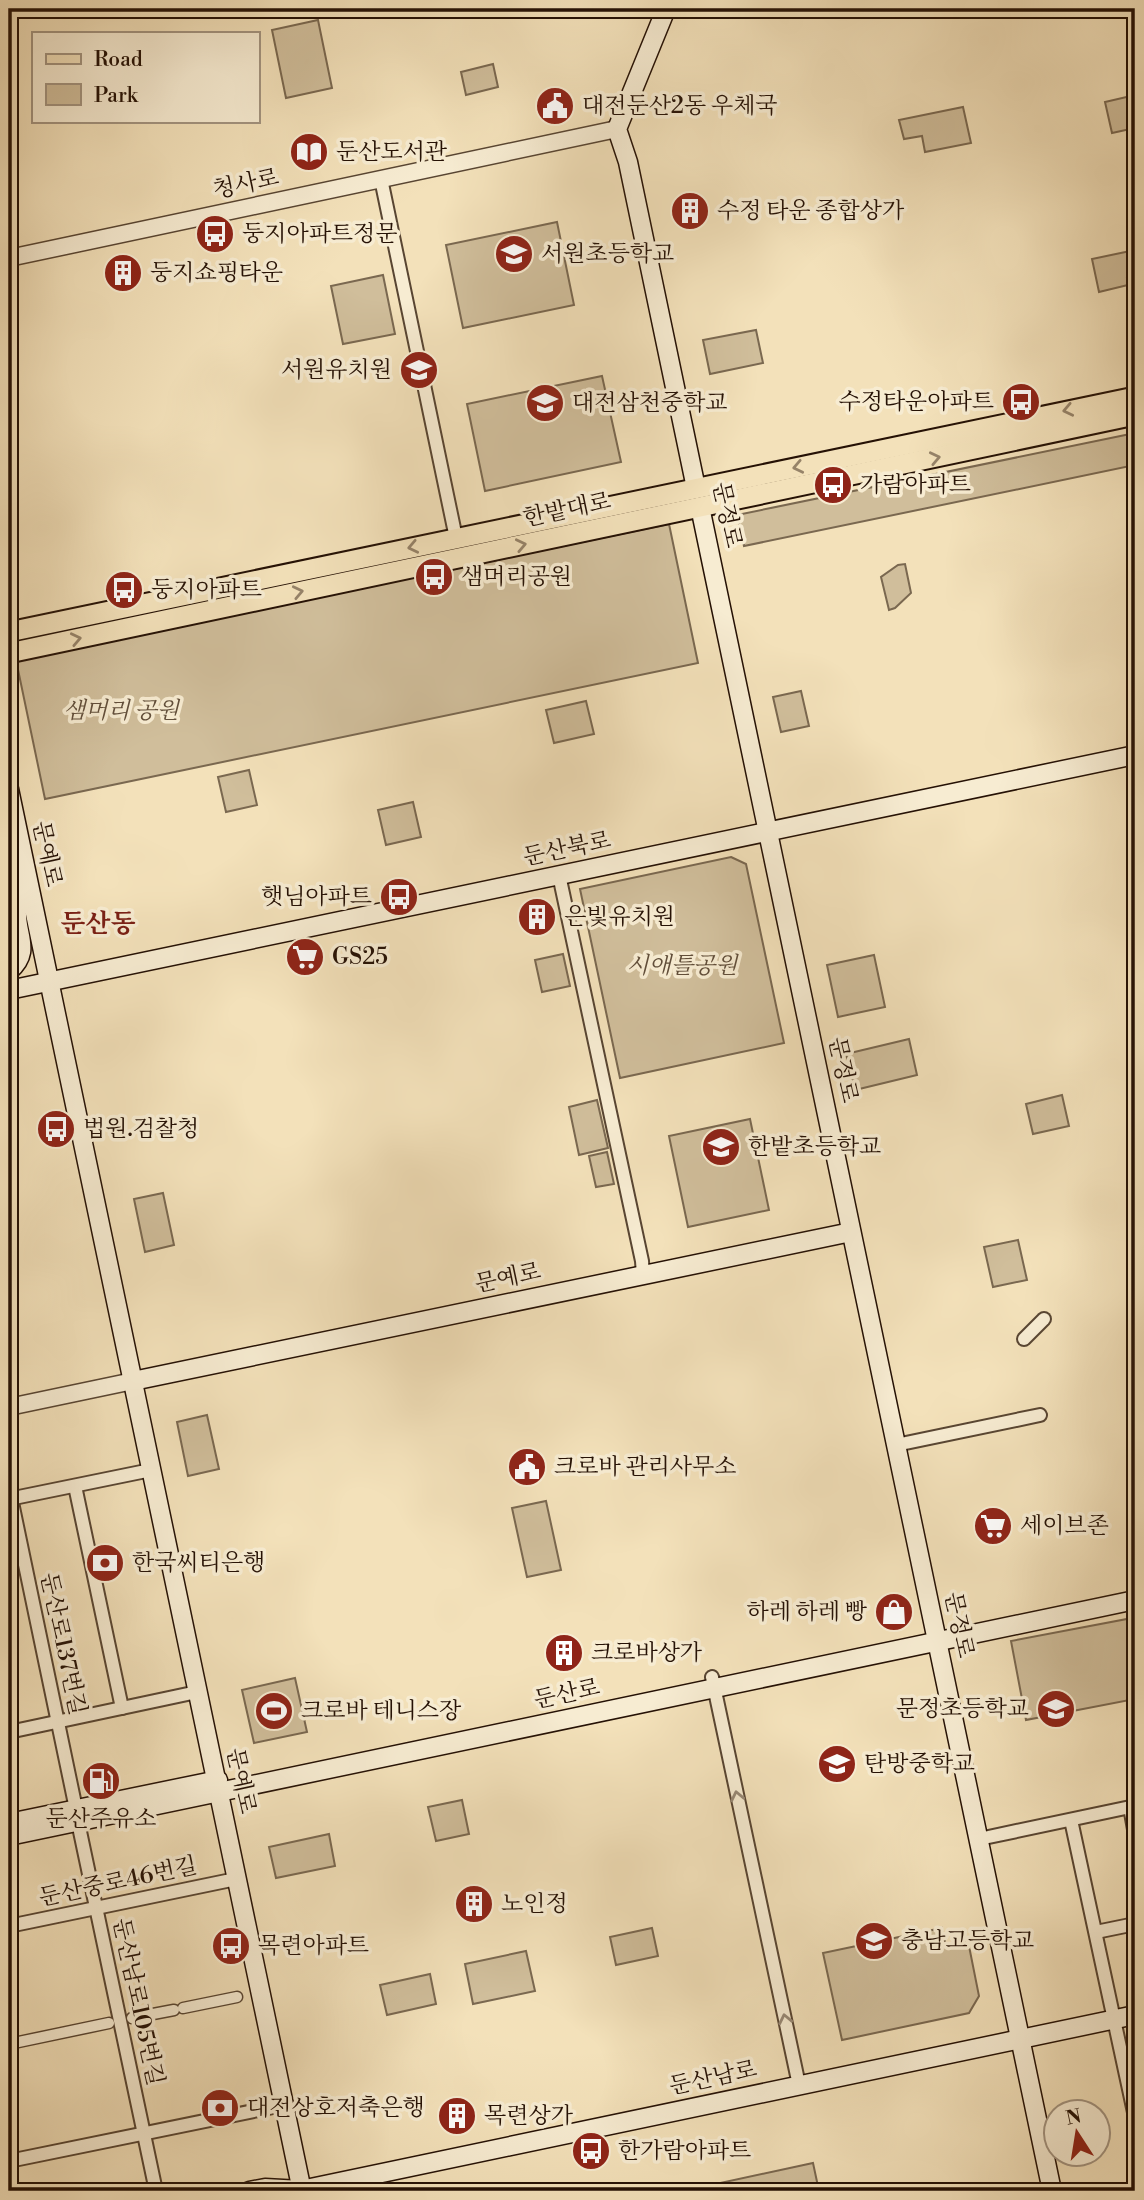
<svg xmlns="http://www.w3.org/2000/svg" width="1144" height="2200" viewBox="0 0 1144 2200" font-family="'Libre Bodoni','Noto Serif KR',serif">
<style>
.green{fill:#d0be9b;stroke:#7a6850;stroke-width:2}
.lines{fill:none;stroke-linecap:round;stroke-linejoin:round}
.pedestrian-casing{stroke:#584532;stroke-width:13}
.minor-casing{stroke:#584532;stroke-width:16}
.tertiary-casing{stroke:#584532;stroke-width:19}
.secondary-casing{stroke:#251105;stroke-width:21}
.primary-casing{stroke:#251105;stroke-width:23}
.pedestrian{stroke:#f7ecd2;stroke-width:10}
.minor{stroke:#f7ecd2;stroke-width:12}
.tertiary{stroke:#f7ecd2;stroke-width:16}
.secondary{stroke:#f7ecd2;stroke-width:18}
.primary{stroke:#f3e1ba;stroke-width:19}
.oneway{stroke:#968369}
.oneway2{stroke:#988976}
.labels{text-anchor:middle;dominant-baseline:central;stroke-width:7;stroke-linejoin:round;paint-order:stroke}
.poi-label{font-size:23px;fill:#251105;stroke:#f7ecd2;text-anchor:start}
.street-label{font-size:23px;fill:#251105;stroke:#f7ecd2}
.park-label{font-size:23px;font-style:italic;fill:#614e3a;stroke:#f7ecd2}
.quarter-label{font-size:26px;font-weight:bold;fill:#7a1f14;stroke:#f7ecd2}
</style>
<rect width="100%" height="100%" fill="#f3e1ba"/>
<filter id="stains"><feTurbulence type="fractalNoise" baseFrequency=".00286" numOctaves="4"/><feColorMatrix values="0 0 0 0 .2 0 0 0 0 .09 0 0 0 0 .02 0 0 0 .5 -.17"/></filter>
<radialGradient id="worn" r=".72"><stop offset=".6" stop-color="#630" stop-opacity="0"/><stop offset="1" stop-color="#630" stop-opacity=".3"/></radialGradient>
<g class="green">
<polygon points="318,20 332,88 286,98 272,30"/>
<polygon points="493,64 498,87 466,95 461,72"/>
<polygon points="1135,95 1135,128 1112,133 1105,102"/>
<polygon points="963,107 971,143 925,152 922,136 904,139 899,120"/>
<polygon points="557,222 574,305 463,328 446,245"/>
<polygon points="1135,250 1135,276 1127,278 1128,285 1099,292 1092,259"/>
<polygon points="383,275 395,334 343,344 331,286"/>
<polygon points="756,330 763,363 710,374 703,340"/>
<polygon points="602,376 621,462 485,491 467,404"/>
<polygon points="1135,433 1135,465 744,546 737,515"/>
<polygon points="669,524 698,663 45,799 16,660"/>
<polygon points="905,564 911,593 895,608 889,610 881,577 898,565"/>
<polygon points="801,691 809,726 781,732 773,697"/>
<polygon points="586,701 594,734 554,743 546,710"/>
<polygon points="249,770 257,805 226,812 218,777"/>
<polygon points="413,802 421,837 386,845 378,810"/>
<polygon points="731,857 746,864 784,1043 620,1078 580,889"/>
<polygon points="563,954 570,986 542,992 535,960"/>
<polygon points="874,955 885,1007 838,1017 827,965"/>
<polygon points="909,1039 917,1075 855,1090 846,1054"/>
<polygon points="1062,1095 1069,1126 1033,1134 1026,1104"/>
<polygon points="597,1100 608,1148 579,1155 569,1107"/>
<polygon points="750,1119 769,1210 688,1227 669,1136"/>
<polygon points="607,1152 614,1184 596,1187 589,1156"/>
<polygon points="163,1193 174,1245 145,1252 134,1199"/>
<polygon points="1018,1240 1027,1280 993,1287 984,1247"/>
<polygon points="207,1415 219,1469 188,1476 177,1422"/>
<polygon points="546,1501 561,1570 527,1577 512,1508"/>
<polygon points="1127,1619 1135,1661 1135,1699 1026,1720 1011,1641"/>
<polygon points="295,1678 307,1732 254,1743 242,1690"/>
<polygon points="462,1800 469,1834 436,1841 428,1807"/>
<polygon points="329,1834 335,1866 276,1878 269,1847"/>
<polygon points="652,1928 658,1956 616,1965 610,1937"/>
<polygon points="942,1928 946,1946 968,1941 979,1996 969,2013 842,2040 823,1953"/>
<polygon points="526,1951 535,1991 473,2004 465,1964"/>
<polygon points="430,1974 436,2004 387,2015 380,1985"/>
<polygon points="813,2163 819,2191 697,2191 697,2188"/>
</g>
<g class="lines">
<defs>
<g id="pedestrian">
<polyline points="183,2008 237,1997"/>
<polyline points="132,2018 174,2010"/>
<polyline points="9,2044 109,2023"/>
</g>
<g id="minor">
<polyline points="381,179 456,538"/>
<polyline points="559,875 642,1261 643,1275"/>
<polyline points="1024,1339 1044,1319"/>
<polyline points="896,1445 1040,1415"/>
<polyline points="75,1486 122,1708"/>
<polyline points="9,1488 76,1809"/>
<polyline points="9,1499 151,1470"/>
<polyline points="712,1677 799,2085"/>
<polyline points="9,1732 197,1692"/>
<polyline points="1130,1807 1135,1835"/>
<polyline points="1071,1820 1135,2117"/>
<polyline points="78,1822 156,2191"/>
<polyline points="979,1839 1135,1806"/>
<polyline points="9,1926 236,1879"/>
<polyline points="1096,1932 1135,1924"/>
<polyline points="9,2161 283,2105"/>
</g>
<g id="tertiary">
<polyline points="9,258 617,129"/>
<polyline points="9,1407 133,1381"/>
</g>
<g id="secondary">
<polyline points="666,9 617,129 628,162 696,488"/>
<polyline points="700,507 1052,2191"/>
<polyline points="9,789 302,2191"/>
<path d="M9,971C32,951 16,936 17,912C17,902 22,889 24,879"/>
<polyline points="9,990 1135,755"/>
<polyline points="133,1381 851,1232"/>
<polyline points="9,1823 218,1780"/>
<polyline points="9,1836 1135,1600"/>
<polyline points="249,2191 265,2188 301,2190 1135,2015"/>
</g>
<g id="primary">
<polyline points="9,632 1135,397"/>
<polyline points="9,653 1135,415"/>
</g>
</defs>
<use href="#pedestrian" class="pedestrian-casing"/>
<use href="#minor" class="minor-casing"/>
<use href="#tertiary" class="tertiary-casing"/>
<use href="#secondary" class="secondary-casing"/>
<use href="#primary" class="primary-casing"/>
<use href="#pedestrian" class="pedestrian"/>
<use href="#minor" class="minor"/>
<use href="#tertiary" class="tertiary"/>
<use href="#secondary" class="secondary"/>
<use href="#primary" class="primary"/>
</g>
<defs><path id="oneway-chevron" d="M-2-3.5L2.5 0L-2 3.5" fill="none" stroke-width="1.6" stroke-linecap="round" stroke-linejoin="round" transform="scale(1.75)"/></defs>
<g class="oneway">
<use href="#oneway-chevron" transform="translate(1068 410) rotate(168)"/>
<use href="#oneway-chevron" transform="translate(935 458) rotate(-12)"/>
<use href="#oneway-chevron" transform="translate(798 467) rotate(168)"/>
<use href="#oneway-chevron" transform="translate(521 545) rotate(-12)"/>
<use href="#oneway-chevron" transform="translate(413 547) rotate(168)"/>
<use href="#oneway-chevron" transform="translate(298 592) rotate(-12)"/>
<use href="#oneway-chevron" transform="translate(76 639) rotate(-12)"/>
</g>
<g class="oneway2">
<use href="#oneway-chevron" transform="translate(737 1796) rotate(-102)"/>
<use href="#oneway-chevron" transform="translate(785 2019) rotate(-102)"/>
</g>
<defs>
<symbol id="civic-disc" viewBox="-11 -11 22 22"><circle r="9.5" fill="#8f2418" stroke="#f7ecd2"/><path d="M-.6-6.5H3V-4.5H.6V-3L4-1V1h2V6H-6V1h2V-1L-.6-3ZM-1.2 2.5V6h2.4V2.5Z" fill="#fff"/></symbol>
<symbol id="library-disc" viewBox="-11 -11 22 22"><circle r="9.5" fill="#8f2418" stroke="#f7ecd2"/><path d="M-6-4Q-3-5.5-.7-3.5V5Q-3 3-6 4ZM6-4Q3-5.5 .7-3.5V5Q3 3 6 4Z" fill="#fff"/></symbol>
<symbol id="building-disc" viewBox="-11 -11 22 22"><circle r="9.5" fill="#8f2418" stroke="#f7ecd2"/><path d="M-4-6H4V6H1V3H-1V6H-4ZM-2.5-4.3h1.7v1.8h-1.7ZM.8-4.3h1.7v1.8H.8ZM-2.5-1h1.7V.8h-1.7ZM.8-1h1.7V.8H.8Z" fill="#fff"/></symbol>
<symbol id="bus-disc" viewBox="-11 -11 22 22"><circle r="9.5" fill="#8f2418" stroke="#f7ecd2"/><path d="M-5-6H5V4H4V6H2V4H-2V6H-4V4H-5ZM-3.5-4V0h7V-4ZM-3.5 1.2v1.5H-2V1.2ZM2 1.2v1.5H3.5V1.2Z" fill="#fff"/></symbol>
<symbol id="school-disc" viewBox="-11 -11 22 22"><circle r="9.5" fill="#8f2418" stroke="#f7ecd2"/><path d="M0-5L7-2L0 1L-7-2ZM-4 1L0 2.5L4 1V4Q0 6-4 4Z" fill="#fff"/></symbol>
<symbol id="supermarket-disc" viewBox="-11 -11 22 22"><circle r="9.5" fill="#8f2418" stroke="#f7ecd2"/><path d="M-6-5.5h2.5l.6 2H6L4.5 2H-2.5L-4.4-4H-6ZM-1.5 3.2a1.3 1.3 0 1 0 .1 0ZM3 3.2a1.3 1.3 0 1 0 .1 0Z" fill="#fff"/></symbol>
<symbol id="bank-disc" viewBox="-11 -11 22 22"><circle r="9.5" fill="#8f2418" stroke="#f7ecd2"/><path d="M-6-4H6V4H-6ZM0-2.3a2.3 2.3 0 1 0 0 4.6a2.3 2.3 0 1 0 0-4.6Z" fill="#fff"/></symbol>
<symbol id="shop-disc" viewBox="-11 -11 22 22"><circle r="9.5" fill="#8f2418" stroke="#f7ecd2"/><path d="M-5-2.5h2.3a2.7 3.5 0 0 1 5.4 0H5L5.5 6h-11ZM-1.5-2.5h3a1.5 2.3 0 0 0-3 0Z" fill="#fff"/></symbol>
<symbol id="stadium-disc" viewBox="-11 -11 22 22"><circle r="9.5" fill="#8f2418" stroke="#f7ecd2"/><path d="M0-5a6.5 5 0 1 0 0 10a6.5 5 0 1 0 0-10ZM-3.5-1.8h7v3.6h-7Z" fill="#fff"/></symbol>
<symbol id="fuel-disc" viewBox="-11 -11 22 22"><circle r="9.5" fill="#8f2418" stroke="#f7ecd2"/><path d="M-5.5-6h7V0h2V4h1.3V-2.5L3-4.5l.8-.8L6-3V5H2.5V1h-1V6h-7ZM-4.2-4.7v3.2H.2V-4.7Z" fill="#fff"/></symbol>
</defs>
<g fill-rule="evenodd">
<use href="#civic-disc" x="533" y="84" width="44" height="44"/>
<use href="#library-disc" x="287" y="130" width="44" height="44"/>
<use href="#building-disc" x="668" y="189" width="44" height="44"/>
<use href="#bus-disc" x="193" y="212" width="44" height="44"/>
<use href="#school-disc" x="492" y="232" width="44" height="44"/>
<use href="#building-disc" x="101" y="251" width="44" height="44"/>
<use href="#school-disc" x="397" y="348" width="44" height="44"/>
<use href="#bus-disc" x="999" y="380" width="44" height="44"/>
<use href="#school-disc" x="523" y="381" width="44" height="44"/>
<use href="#bus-disc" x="811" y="463" width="44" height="44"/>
<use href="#bus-disc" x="412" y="555" width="44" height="44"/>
<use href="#bus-disc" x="102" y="568" width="44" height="44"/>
<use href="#bus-disc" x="377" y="875" width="44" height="44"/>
<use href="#building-disc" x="515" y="895" width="44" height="44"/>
<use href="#supermarket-disc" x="283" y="935" width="44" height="44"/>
<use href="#bus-disc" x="34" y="1107" width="44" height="44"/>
<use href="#school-disc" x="699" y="1125" width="44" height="44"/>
<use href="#civic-disc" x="505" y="1445" width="44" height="44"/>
<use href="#supermarket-disc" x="971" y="1504" width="44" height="44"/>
<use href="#bank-disc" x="83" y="1541" width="44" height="44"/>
<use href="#shop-disc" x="872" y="1590" width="44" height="44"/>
<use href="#building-disc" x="542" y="1631" width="44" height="44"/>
<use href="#school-disc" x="1034" y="1687" width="44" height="44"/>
<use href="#stadium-disc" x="252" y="1689" width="44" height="44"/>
<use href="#school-disc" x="815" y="1742" width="44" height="44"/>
<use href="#fuel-disc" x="79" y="1759" width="44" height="44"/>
<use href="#building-disc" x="452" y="1882" width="44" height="44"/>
<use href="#school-disc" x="852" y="1919" width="44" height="44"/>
<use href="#bus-disc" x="209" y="1924" width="44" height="44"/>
<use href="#bank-disc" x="198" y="2086" width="44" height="44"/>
<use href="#building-disc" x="435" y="2094" width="44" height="44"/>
<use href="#bus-disc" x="569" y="2129" width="44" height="44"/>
</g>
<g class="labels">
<g class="poi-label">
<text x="582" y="106">대전둔산2동 우체국</text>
<text x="336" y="152">둔산도서관</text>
<text x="717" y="211">수정 타운 종합상가</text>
<text x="242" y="234">둥지아파트정문</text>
<text x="541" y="254">서원초등학교</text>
<text x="150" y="273">둥지쇼핑타운</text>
<text x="392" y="370" text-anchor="end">서원유치원</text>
<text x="994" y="402" text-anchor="end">수정타운아파트</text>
<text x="572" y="403">대전삼천중학교</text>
<text x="860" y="485">가람아파트</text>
<text x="461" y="577">샘머리공원</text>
<text x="151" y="590">둥지아파트</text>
<text x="372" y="897" text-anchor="end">햇님아파트</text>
<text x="564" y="917">은빛유치원</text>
<text x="332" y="957">GS25</text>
<text x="83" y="1129">법원.검찰청</text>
<text x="748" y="1147">한밭초등학교</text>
<text x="554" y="1467">크로바 관리사무소</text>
<text x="1020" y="1526">세이브존</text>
<text x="132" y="1563">한국씨티은행</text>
<text x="867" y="1612" text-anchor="end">하레 하레 빵</text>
<text x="591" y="1653">크로바상가</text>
<text x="1029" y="1709" text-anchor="end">문정초등학교</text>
<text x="301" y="1711">크로바 테니스장</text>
<text x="864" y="1764">탄방중학교</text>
<text x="101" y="1819" text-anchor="middle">둔산주유소</text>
<text x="501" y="1904">노인정</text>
<text x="901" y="1941">충남고등학교</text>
<text x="258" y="1946">목련아파트</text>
<text x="247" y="2108">대전상호저축은행</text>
<text x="484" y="2116">목련상가</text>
<text x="618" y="2151">한가람아파트</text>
</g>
<g class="street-label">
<text transform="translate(246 184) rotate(-12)">청사로</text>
<text transform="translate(567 510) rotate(-12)">한밭대로</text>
<text transform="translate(727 515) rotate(78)">문정로</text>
<text transform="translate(567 849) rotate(-12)">둔산북로</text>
<text transform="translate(47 854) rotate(78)">문예로</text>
<text transform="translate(843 1070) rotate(78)">문정로</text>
<text transform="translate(508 1278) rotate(-12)">문예로</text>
<text transform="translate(959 1625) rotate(78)">문정로</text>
<text transform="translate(63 1644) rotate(78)">둔산로137번길</text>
<text transform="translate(567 1694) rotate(-12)">둔산로</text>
<text transform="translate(241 1781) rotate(78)">문예로</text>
<text transform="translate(118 1882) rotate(-12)">둔산중로46번길</text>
<text transform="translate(138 2002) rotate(78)">둔산남로105번길</text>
<text transform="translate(713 2078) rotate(-12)">둔산남로</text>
</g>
<g class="park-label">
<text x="121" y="711">샘머리 공원</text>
<text x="682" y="966">시애틀공원</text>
</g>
<g class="quarter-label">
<text x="98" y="924">둔산동</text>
</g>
</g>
<rect width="1144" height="2200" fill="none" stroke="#f3e1ba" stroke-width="35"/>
<rect x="10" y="10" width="1123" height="2179" fill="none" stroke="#251105" stroke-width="3.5"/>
<rect x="18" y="18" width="1109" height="2165" fill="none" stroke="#251105" stroke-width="2"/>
<rect x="32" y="32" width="228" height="91" fill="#f7ecd2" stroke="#a39480" stroke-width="2"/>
<rect x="46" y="54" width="35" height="10" fill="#f3e1ba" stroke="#a39480" stroke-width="2"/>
<text x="94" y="66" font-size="21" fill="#251105">Road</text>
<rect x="46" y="84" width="35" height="21" fill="#d0be9b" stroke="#a39480" stroke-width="2"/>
<text x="94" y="102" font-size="21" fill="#251105">Park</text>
<g transform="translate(1077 2133) rotate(348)"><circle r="33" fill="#f7ecd2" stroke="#a39480" stroke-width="2"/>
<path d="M0-5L12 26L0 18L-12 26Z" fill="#8f2418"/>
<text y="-10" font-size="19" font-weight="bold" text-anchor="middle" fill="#251105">N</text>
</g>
<rect width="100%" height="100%" filter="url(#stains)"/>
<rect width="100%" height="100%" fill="url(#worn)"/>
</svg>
